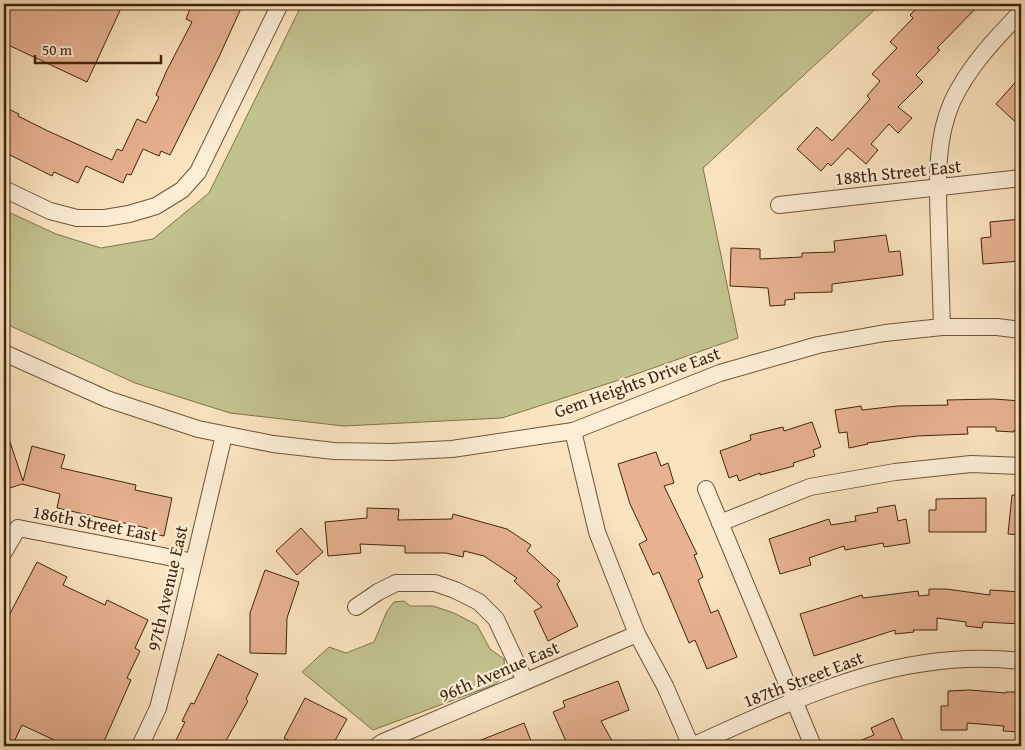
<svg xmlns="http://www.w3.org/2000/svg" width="1025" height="750" viewBox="0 0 1025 750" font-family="'Gentium Book Plus',serif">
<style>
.green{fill:#c2c28f;stroke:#81734d}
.building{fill:#e8b292;stroke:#40240b}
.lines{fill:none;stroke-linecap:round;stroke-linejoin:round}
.minor-casing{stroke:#6e5438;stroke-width:18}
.minor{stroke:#fcedd5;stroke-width:16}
.labels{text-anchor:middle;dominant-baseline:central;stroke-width:4.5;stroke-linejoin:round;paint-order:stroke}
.street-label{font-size:18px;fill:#40240b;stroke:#fcedd5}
</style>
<rect width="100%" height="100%" fill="#fae3bf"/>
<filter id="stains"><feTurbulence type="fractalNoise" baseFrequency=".004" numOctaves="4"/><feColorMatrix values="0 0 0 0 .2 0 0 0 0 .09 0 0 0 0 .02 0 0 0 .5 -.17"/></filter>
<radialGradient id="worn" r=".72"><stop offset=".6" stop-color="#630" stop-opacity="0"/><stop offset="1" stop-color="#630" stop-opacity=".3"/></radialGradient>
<g class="green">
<polygon points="302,4 881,4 703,168 738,338 622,379 502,418 344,426 230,413 135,383 4,323 4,210 56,234 101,248 153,239 209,193"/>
<polygon points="404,601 410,606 433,606 454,613 477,625 490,649 504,659 505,676 494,685 373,730 302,672 329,647 346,653 374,642 387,611 394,602"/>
</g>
<g class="building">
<polygon points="4,4 123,4 87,82 4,43"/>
<polygon points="192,4 243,4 218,59 170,155 161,151 159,156 143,149 131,175 127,174 123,183 86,166 78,183 54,172 52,176 4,152 4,107 19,114 18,116 48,131 112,160 117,149 122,151 137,119 146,123 159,97 156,95 167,70 192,22 186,19"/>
<polygon points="921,4 980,4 937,48 940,50 916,75 923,82 898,107 912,118 898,133 889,124 871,144 878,150 866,164 848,148 831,166 828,163 821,171 797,149 817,127 832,141 863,107 870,99 867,96 880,81 872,74 897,48 890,42 913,18 910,15"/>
<polygon points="1021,76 1021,127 996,104"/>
<polygon points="1021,219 1021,261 983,264 981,238 991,237 990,222"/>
<polygon points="886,235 889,252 900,251 903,275 832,284 832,292 794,293 795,299 785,300 785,305 770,306 768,288 730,286 731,248 760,249 760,259 802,257 802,253 835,252 834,241"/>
<polygon points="994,399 1021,401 1021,431 1014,430 1014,432 996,431 996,427 967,427 968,434 917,436 867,443 868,444 849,448 847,432 839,433 835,410 861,406 862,410 897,406 948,405 947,400"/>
<polygon points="812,422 821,447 813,450 815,456 793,463 794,466 760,475 760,473 739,481 737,475 729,478 720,451 751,440 750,435 783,427 784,431"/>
<polygon points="4,430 6,430 23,481 32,446 65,455 61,468 136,485 135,490 172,498 164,536 146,532 147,528 57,508 60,494 22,484 4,490"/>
<polygon points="656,452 661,466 668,463 674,483 664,486 697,554 694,555 703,577 698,580 711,613 718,610 737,657 707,669 695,640 689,643 659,572 653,575 639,544 647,540 630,504 618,464"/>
<polygon points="1012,495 1021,495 1021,535 1008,534"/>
<polygon points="986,498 986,532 929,532 929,510 936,510 936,499"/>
<polygon points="895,505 898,521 906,519 910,543 884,547 883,543 845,550 844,546 809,558 811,565 780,574 769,539 829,519 831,525 856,521 855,516 878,512 877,508"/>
<polygon points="367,508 399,509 398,520 452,519 453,514 507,529 531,545 527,551 560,581 557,584 578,626 548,641 534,611 542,607 514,581 517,578 484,556 464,551 463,557 446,553 405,553 405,546 360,544 361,553 328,556 325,522 367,518"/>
<polygon points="301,528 323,552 297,575 276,551"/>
<polygon points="37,562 67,577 63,585 105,605 107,600 148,620 135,648 140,651 127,678 131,680 102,746 67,746 22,725 12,746 4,746 4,625"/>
<polygon points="265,570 299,582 287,618 286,654 250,653 250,613"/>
<polygon points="929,589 946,589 990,595 990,590 1021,592 1021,624 983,622 982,628 966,626 966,622 937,618 937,630 913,630 914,632 895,634 895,630 814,656 800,614 862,595 863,598 918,591 919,596 929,595"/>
<polygon points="218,654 258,674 246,699 248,701 223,746 173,746 185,722 182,721 191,703 194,704"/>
<polygon points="618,681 629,710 601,721 615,746 568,746 553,712 565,707 563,701"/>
<polygon points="970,690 1006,693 1006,692 1021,692 1021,732 1003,731 1004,726 967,723 967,730 941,730 941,706 948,706 948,691"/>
<polygon points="305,698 347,719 332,746 300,746 284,738"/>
<polygon points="893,718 904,743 896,746 847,746 874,735 871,728"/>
<polygon points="524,723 533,746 466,746"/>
</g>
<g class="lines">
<defs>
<g id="minor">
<polyline points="4,189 50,211 77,218 105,218 129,214 156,206 182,190 198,172 280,4"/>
<polyline points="779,205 1021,178"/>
<path d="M942,327C941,296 940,264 939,233C938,189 934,143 952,102C968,67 995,39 1021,12"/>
<polyline points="4,353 107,399 198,429 273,444 334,451 391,452 452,449 573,431 720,373 818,345 885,333 942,327 997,327 1021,330"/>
<polyline points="573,431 597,532 637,634 665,686 691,746"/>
<polyline points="706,489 813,746"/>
<polyline points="720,523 810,487 895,472 971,464 1021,466"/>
<polyline points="4,552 18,528 194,562"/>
<polyline points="356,607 378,592 396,583 435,583 455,590 479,602 496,619 525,681"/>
<polyline points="140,746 158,708 176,638 224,435"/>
<polyline points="377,746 383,742 637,634"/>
<path d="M692,746C799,698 900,647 1021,661"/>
</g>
</defs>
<use href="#minor" class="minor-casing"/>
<use href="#minor" class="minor"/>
</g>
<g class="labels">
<g class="street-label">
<text transform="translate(898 172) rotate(-6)">188th Street East</text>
<text transform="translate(637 382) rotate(-20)">Gem Heights Drive East</text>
<text transform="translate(95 523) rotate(11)">186th Street East</text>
<text transform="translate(167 588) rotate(-77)">97th Avenue East</text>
<text transform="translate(499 671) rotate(-23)">96th Avenue East</text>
<text transform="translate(803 679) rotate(-21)">187th Street East</text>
</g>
</g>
<rect width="1025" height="750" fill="none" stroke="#fae3bf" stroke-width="20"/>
<rect x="5" y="5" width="1015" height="740" fill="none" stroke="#40240b" stroke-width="2.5"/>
<rect x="10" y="10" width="1005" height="730" fill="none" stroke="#40240b"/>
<path d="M35 55v8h126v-8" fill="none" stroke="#40240b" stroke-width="2.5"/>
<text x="42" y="55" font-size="15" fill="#40240b" stroke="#fcedd5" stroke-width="4" paint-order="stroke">50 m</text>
<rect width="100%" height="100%" filter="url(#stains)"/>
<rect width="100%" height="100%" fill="url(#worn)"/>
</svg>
